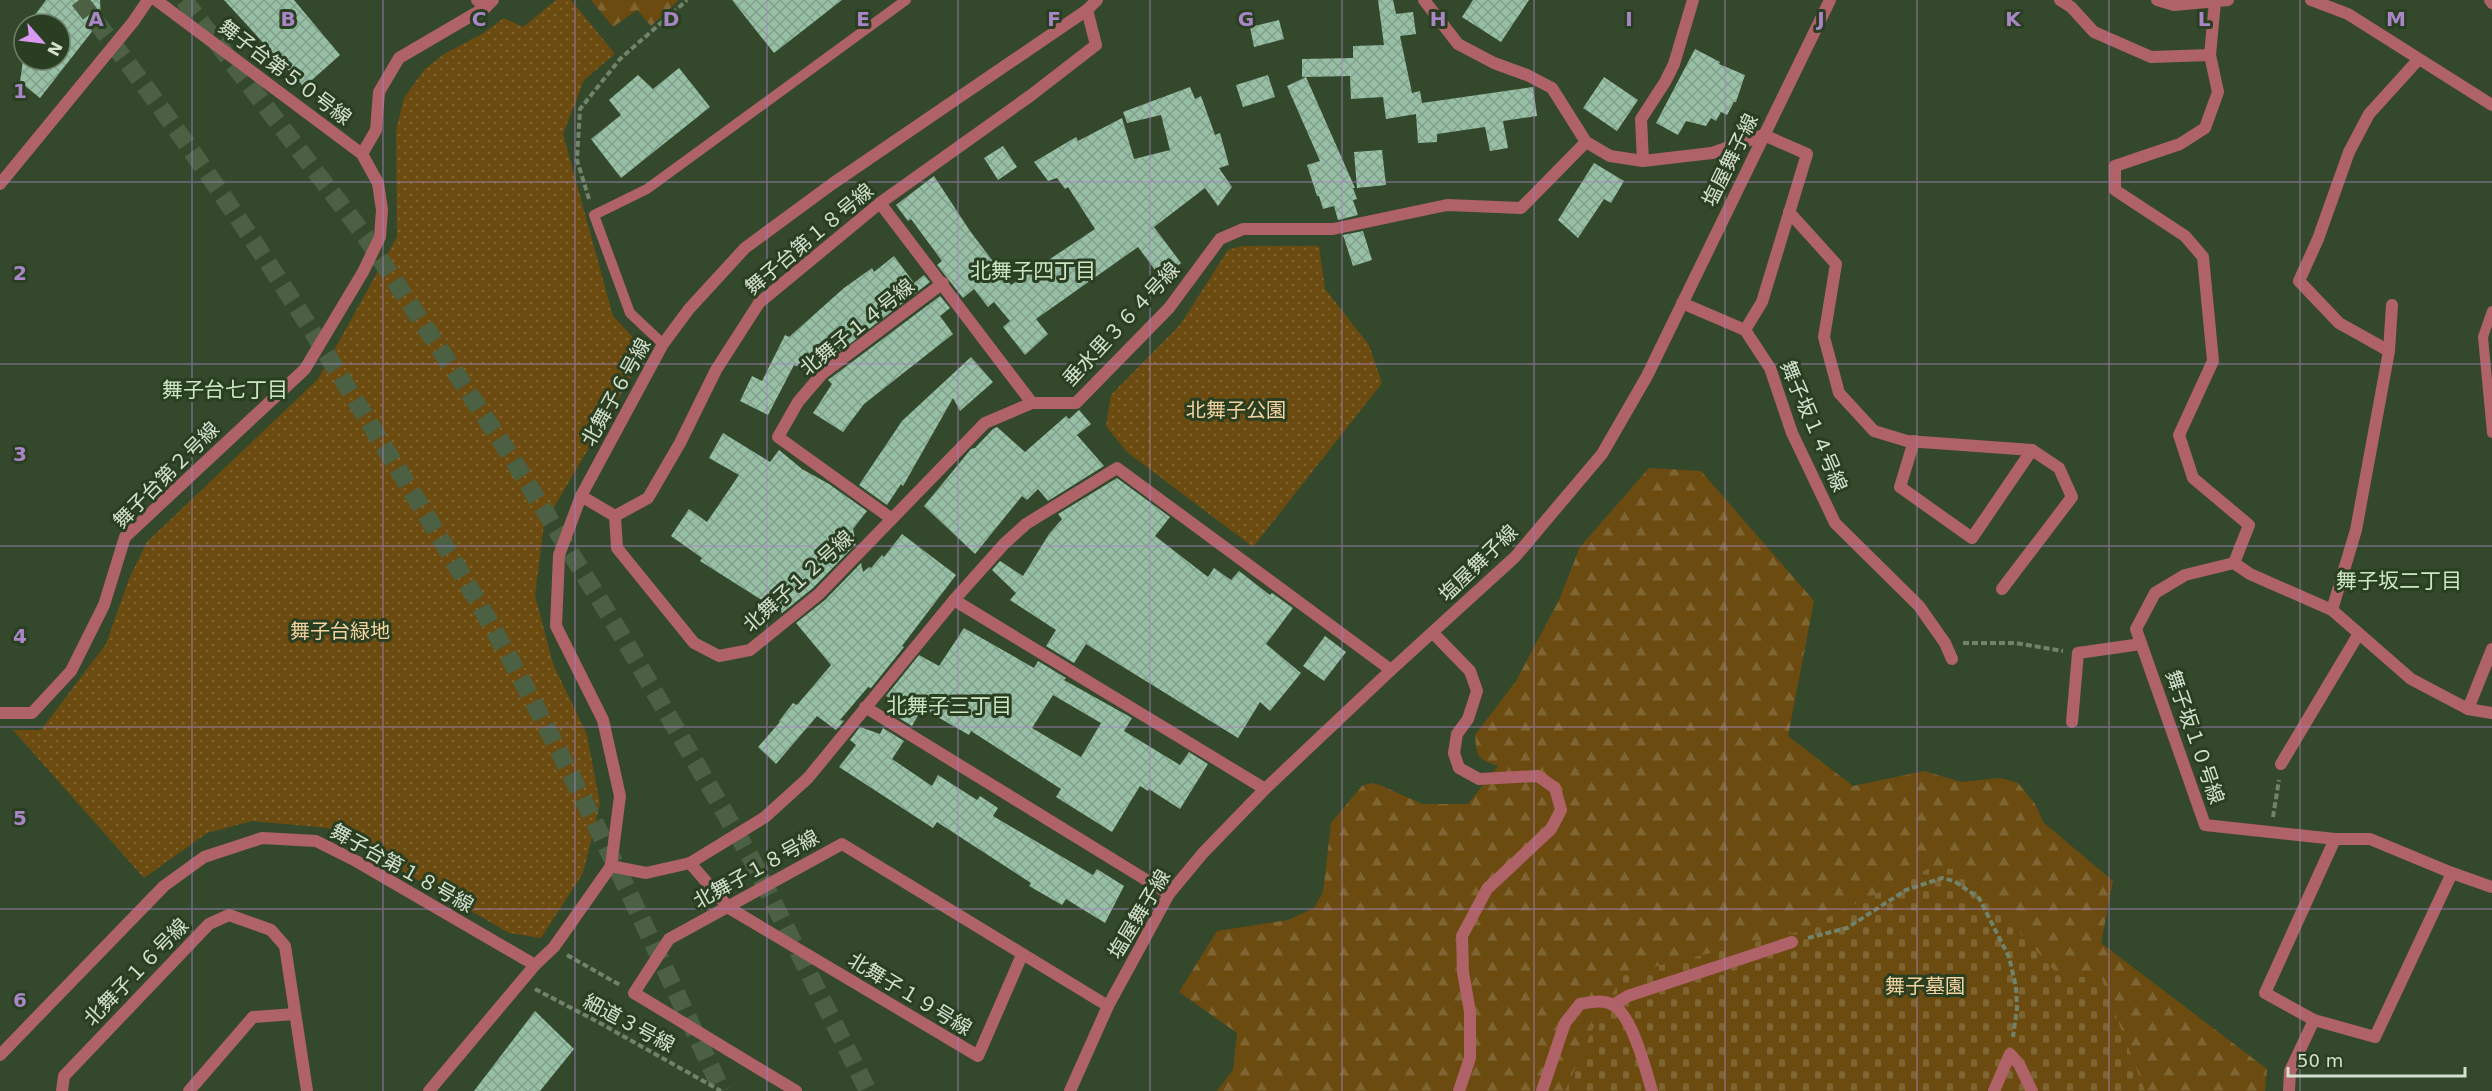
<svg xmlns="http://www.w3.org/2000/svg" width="2492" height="1091" viewBox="0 0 2492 1091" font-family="'DejaVu Sans','Noto Sans JP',sans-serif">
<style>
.grass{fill:url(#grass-dots)}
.forest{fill:url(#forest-firs)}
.cemetery{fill:url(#cemetery-stones)}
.building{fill:url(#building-cross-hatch);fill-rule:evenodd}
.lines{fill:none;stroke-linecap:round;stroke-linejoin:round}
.motorway-tunnel{stroke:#4c6044;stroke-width:18;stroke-dasharray:18 9;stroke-linecap:butt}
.path{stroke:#71836a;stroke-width:4;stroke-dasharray:6 3;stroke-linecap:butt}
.service{stroke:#af6267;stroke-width:10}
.minor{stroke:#af6267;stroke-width:12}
.tertiary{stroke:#af6267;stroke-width:12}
.grid{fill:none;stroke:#a886c7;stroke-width:1.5;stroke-opacity:0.55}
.labels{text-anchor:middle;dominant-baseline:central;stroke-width:6;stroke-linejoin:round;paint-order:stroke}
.street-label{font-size:20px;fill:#d4e1cf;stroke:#2a3f22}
.park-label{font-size:20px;fill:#f5d3a0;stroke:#2a3f22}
.neighbourhood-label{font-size:21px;fill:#cce6c2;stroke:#2a3f22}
.grid-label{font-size:20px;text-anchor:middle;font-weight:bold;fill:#a886c7;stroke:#2a3f22;stroke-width:6;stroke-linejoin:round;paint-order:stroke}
</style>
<defs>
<pattern id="grass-dots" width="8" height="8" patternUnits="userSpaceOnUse" patternTransform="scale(1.5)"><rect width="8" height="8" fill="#6b4b10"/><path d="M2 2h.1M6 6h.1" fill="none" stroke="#7f6532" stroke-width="1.8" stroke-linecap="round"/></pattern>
<pattern id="forest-firs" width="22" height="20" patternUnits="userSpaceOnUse" patternTransform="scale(1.5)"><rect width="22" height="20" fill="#6b4b10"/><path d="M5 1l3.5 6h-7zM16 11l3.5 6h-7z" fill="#7f6532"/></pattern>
<pattern id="cemetery-stones" width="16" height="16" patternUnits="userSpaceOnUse" patternTransform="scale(1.5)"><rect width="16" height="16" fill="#6b4b10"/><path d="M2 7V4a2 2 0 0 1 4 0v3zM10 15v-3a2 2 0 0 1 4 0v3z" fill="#7f6532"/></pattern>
<pattern id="building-cross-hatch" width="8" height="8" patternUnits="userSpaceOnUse" patternTransform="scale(1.5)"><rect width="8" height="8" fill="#97bfa6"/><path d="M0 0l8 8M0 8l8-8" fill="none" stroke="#81a08c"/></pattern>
</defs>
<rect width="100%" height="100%" fill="#34492c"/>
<g class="grass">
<polygon points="556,0 571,0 615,54 584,80 563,134 613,316 646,351 544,524 535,595 553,664 587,735 600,804 583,873 541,938 509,933 328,828 252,821 207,833 144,878 13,730 41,730 106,644 129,579 147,542 318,379 397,237 396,130 404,98 424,70 444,54 482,34 504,18 523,27"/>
<polygon points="1242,246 1319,246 1325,289 1369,345 1382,383 1253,547 1127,452 1106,426 1111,395 1180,325 1228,250"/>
</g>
<g class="forest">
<polygon points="591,0 679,0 651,26 637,10 613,27"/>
<path d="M1649,468L1701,471L1814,601L1788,736L1853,786L1924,771L1961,782L2000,778L2018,783L2035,804L2043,822L2113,881L2101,943L2267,1069L2265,1091H1217L1233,1070L1237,1033L1179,992L1217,931L1288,920L1314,908L1323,892L1331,823L1362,786L1371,783L1380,785L1422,804H1468L1498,766C1477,758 1477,758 1475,735L1516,681L1559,600L1580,547Z"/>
</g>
<polygon class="cemetery" points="1930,868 1956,869 1984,886 2006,917 2060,977 2101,977 2145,1091 1565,1091 1595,1024 1624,974 1797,932"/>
<g class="building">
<polygon points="46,0 100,0 101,20 40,98 20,82 23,60 60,60 60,24 28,24"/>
<polygon points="224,0 294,0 340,55 304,87"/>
<polygon points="732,0 842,0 774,53"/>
<polygon points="1378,0 1393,0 1396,14 1413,12 1416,34 1400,36 1412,93 1420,91 1422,103 1533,87 1537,116 1503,121 1508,148 1490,151 1485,127 1437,134 1437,142 1418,143 1416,114 1386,119 1383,97 1351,99 1350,76 1302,77 1302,59 1353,58 1353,46 1384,45"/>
<polygon points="1473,0 1529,0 1501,42 1462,17"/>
<polygon points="1279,20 1284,39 1254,47 1250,27"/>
<polygon points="1695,49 1720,62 1719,64 1745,75 1736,102 1734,102 1727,115 1721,112 1716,121 1711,118 1706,126 1686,121 1678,135 1656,123"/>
<polygon points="679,68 710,107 621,178 591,139 621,115 609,100 638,75 653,89"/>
<polygon points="1268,75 1275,97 1243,107 1236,85"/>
<polygon points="1306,77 1355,188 1353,188 1357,199 1353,200 1358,215 1338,220 1334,206 1323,209 1319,196 1317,196 1307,165 1320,161 1287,86"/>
<polygon points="1604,77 1638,100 1617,131 1583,108"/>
<polygon points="1190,87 1195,99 1201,96 1215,135 1220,133 1229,165 1219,168 1232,187 1218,206 1205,188 1154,227 1181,263 1167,274 1160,266 1155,270 1138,247 1036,319 1048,334 1025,355 1003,327 1010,321 994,302 988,307 974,289 963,298 937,265 942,261 911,219 908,221 896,205 934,176 970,231 1011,285 1095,229 1068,187 1065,189 1057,178 1048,181 1034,162 1076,137 1078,141 1122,118 1134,159 1170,150 1161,115 1127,123 1123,112"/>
<polygon points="1003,146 1017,167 998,180 984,158"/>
<polygon points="1382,150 1386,185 1357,188 1354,152"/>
<polygon points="1594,163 1624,181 1611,203 1604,199 1578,238 1558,220"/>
<polygon points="1363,231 1372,260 1353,266 1343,235"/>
<polygon points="894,256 914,283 924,275 930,282 812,373 794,365 768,415 740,401 752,376 762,381 785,335 789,337 844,288 872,268 874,272"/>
<polygon points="940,296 950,308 940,316 953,334 864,404 843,432 813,413 832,384 828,380"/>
<polygon points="971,357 993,382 960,411 953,398 903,486 901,484 887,505 859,485 902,421"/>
<polygon points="1079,410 1091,424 1077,435 1104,466 1048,501 1038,489 1027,500 1022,496 975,554 924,506 971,449 975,448 993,429 997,427 1025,452 1066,416 1069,419"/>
<polygon points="723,433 770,462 779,450 802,469 829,484 867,511 853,529 856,544 813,588 782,613 700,561 702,558 671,536 689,509 707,522 739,475 709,458"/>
<polygon points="1117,478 1170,517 1155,536 1208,577 1214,568 1231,580 1239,571 1270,595 1272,593 1293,608 1266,644 1301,673 1270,711 1260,702 1238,738 1086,644 1074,663 1046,646 1056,630 1010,600 1016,593 992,570 1000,561 1023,576 1049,534 1062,519 1058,514"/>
<polygon points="902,534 956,575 902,646 904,647 871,688 868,687 840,720 844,721 836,730 817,716 776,764 758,747 780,722 779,721 793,703 797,705 831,665 796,623 825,600 861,563 863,572 869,567 871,568 882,555 884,557"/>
<path d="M964,628L1034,668L1038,661L1066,678L1064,680L1132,718L1124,731L1180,765L1189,752L1208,764L1180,809L1149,789L1148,791L1140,786L1112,832L1056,797L1061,789L971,731L969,735L922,708L912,726L891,713L897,702L886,696L919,655L939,666ZM1053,695L1101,723L1081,757L1032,728Z"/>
<polygon points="1325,636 1346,652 1324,681 1303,666"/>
<polygon points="860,727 880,734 883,728 904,741 892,759 932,786 938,775 977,800 980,796 998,808 993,816 1093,875 1097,869 1124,886 1105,923 1066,899 1062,905 1029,886 1031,883 937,822 933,828 839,767 856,745 850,740"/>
<polygon points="535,1011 574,1049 540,1091 474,1091"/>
</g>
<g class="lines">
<g class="motorway-tunnel">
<path d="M79,0C188,138 286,286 378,437C433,525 487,614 536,707C602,833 662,962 722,1091"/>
<polyline points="184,0 365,236 510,455 622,636 751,858 868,1091"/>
</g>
<g class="path">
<polyline points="589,199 577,160 580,109 620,59 687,0"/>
<polyline points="1963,643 2015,643 2063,651"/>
<polyline points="2273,817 2279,780"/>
<polyline points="1808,938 1847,928 1906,890 1942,878 1954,881 1979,898 2009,957 2016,987 2017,1008 2013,1037"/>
<polyline points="567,955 620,985"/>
<polyline points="535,989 598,1022 721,1091"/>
</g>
<g class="service">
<polyline points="2492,311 2483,337 2492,433"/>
<polyline points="663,344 630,313 594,215 647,189 906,0"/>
</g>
<g class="minor">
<polyline points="156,0 362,154"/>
<polyline points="1424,0 1458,44 1494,63 1527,75 1552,88 1586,142 1610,156 1643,161 1712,153 1764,135 1807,154 1762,302 1745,330 1682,303"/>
<polyline points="2060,0 2071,7 2094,32 2151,57 2210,55"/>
<polyline points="2157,0 2174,5 2228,0"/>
<polyline points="2311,0 2348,14 2492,105"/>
<polyline points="2490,0 2492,3"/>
<polyline points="2215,2 2210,55 2218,92 2205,128 2180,144 2115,166 2115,190 2185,236 2203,257 2213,361 2179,435 2193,478 2249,525 2234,563"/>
<polyline points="1643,161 1641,119 1665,82 1674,64 1693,0"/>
<polyline points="880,203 1032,403"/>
<polyline points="1789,212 1836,264 1824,337 1839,393 1874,431 1907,441 2032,450 2059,468 2072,497 2002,589"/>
<polyline points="1745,330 1770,368 1792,433 1835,523 1919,606 1945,643 1952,659"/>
<polyline points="2389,351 2339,323 2299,281 2318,239 2349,152 2369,114 2418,60"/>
<polyline points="1914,441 1900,487 1972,538 2032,450"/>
<polyline points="581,496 615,516 648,498 680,443 716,370 759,303 880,203 1030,96 1096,45 1087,10"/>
<polyline points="615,516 617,548 694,643 719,656 750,650 819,594 985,423 1032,403 1076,403 1169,308 1220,239 1243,229 1333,229 1447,205 1521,208 1586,142"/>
<polyline points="892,519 778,437 798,402 822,374 943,283"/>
<polyline points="954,600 1265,789"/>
<polyline points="2332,610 2356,530 2389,351 2392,305"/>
<polyline points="1433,633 1470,671 1477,691 1468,719 1457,734 1454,753 1459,768 1479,779 1538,776 1555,788 1561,810 1551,829 1487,889 1462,936 1463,972 1470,1012 1470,1058 1459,1091"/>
<polyline points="865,707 1169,894"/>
<polyline points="2468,709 2492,649"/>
<polyline points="0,713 32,713 71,671 104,605 125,537 305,369 363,272 380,237 382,210 378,183 362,154 376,130 379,92 399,58 486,7 493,0"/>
<polyline points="2492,713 2468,709 2411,679 2332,610 2250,574 2234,563 2185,575 2155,593 2136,629 2205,825 2335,839 2265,993 2314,1020 2375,1037 2452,873 2492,887"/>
<polyline points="2072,722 2078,653 2141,644"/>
<polyline points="2281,764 2358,635"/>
<polyline points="2335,839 2370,839 2452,873"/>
<polyline points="690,863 729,908 978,1056 1022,955"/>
<polyline points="611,866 646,873 690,863 765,817 808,778 954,600 1004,544 1026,524 1117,468 1391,670"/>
<polyline points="1613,1005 1628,996 1792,942"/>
<polyline points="0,1055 164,886 204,857 262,838 316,841 356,861 535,965"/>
<polyline points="62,1091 64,1076 209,924 229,915 271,930 285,946 307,1091"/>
<polyline points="189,1091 253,1017 295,1014"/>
<polyline points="429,1091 535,965 554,947 611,866 620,796 603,720 556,626 559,555 581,496 663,344 689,309 745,248 832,184 1087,10 1097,0"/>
<polyline points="796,1091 634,993 669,939 842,844 1108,1006"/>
<path d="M1542,1091L1565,1023L1580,1004C1591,1002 1603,999 1613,1005C1632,1015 1646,1070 1652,1091"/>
<polyline points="1994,1091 2010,1054 2019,1064 2032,1091"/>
<polyline points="2289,1091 2290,1071 2314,1020"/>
</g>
<g class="tertiary">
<polyline points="477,0 486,7"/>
<polyline points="0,184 133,22 148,0"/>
<polyline points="1070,1091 1108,1006 1169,894 1203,853 1265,789 1391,670 1515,557 1602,454 1647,376 1830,0"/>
</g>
</g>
<path class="grid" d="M192,0V1091M383,0V1091M575,0V1091M767,0V1091M958,0V1091M1150,0V1091M1342,0V1091M1534,0V1091M1725,0V1091M1917,0V1091M2109,0V1091M2300,0V1091M0,182H2492M0,364H2492M0,546H2492M0,727H2492M0,909H2492"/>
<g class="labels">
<g class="street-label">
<text transform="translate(285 72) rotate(37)">舞子台第５０号線</text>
<text transform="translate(1730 160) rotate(-64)">塩屋舞子線</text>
<text transform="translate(809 239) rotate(-40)">舞子台第１８号線</text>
<text transform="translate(1121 324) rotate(-47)">垂水里３６４号線</text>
<text transform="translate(857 327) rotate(-39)">北舞子１４号線</text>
<text transform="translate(616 392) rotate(-61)">北舞子６号線</text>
<text transform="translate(1814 426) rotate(67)">舞子坂１４号線</text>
<text transform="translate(166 475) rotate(-45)">舞子台第２号線</text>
<text transform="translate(1478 563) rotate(-44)">塩屋舞子線</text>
<text transform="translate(798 581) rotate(-42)">北舞子１２号線</text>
<text transform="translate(2195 737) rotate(71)">舞子坂１０号線</text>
<text transform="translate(402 868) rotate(29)">舞子台第１８号線</text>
<text transform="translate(756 869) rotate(-29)">北舞子１８号線</text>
<text transform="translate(1139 914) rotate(-59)">塩屋舞子線</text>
<text transform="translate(136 972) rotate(-46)">北舞子１６号線</text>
<text transform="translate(910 994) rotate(31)">北舞子１９号線</text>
<text transform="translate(629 1023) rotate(28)">細道３号線</text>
</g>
<g class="park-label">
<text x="1236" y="410">北舞子公園</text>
<text x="340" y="631">舞子台緑地</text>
<text x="1925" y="986">舞子墓園</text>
</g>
<g class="neighbourhood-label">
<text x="1033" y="271">北舞子四丁目</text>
<text x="225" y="390">舞子台七丁目</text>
<text x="2399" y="581">舞子坂二丁目</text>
<text x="949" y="706">北舞子三丁目</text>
</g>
</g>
<g class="grid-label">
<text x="96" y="26">A</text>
<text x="288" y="26">B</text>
<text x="479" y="26">C</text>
<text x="671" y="26">D</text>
<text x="863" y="26">E</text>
<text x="1054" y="26">F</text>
<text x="1246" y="26">G</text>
<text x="1438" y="26">H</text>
<text x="1629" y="26">I</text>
<text x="1821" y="26">J</text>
<text x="2013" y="26">K</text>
<text x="2204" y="26">L</text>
<text x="2396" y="26">M</text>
<text x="20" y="98">1</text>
<text x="20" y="280">2</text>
<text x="20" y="461">3</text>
<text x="20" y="643">4</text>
<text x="20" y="825">5</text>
<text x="20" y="1007">6</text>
</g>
<g transform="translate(42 42) rotate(118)"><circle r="28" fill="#2a3f22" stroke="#6e8067" stroke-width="1.5"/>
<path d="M0-4.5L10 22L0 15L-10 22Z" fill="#dc99f4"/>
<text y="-9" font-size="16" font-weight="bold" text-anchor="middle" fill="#d4e1cf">N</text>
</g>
<path d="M2288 1067v9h177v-9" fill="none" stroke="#d4e1cf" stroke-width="3"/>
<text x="2297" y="1067" font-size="18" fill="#d4e1cf" stroke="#2a3f22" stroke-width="4.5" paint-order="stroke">50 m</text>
</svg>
